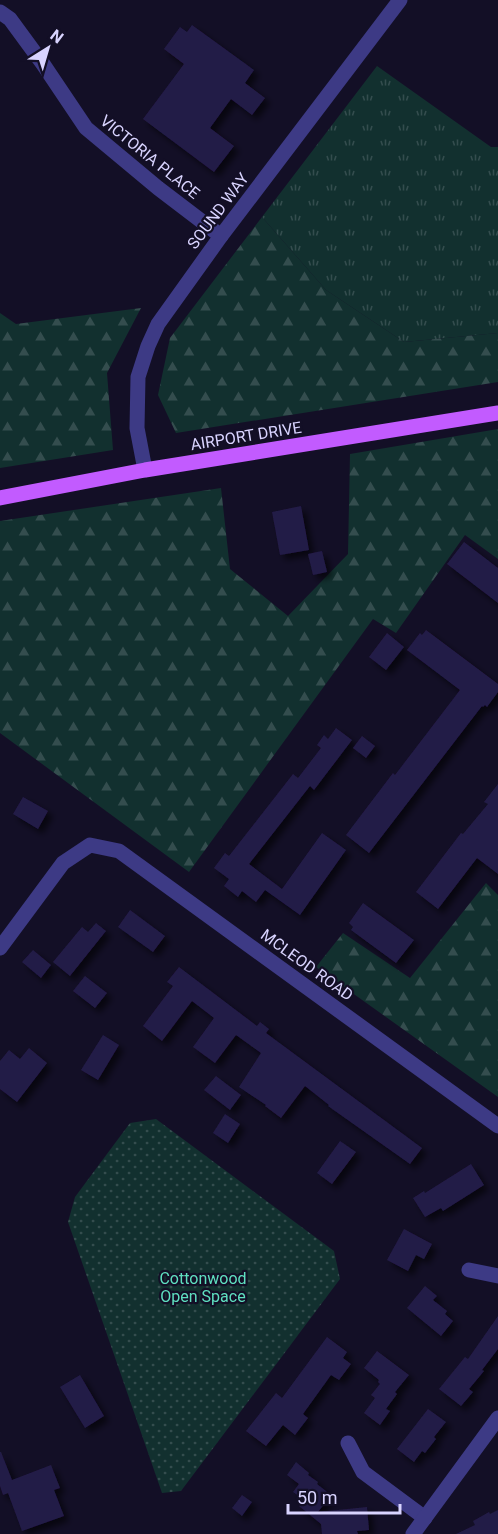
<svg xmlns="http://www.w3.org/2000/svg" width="498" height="1534" viewBox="0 0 498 1534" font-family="Roboto,sans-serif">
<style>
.grass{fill:url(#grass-tufts)}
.forest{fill:url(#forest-firs)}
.park{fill:url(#park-dots)}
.building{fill:#241b47;filter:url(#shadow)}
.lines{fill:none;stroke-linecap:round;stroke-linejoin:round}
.minor{stroke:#3d3a85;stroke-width:15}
.major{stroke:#c25bff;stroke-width:15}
.labels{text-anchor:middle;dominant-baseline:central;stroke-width:4.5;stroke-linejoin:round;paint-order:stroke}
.street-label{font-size:16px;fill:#d9d4ff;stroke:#130f26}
.park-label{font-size:16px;fill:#5fe0c0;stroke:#130f26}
</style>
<defs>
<pattern id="grass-tufts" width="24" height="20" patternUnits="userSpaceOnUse" patternTransform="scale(1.5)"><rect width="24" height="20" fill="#12302f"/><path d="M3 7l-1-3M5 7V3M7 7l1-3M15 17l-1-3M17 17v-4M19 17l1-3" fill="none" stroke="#344d4e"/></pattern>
<pattern id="forest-firs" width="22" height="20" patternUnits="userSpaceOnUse" patternTransform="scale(1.5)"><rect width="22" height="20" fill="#12302f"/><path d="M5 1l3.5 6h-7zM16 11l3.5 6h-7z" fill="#344d4e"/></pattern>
<pattern id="park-dots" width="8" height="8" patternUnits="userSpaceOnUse" patternTransform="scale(1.5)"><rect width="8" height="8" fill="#12302f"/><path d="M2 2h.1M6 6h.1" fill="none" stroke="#344d4e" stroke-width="1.8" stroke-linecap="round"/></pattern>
<filter id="shadow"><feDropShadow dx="5" dy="5" stdDeviation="3" flood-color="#0009"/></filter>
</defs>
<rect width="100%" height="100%" fill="#130f26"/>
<polygon class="grass" points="377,66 491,147 498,147 498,333 404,342 326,290 262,217"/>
<g class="forest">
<polygon points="262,217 326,290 404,342 498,333 498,382 176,433 158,395 170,338"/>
<polygon points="141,308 107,373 113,450 0,468 0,313 16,324"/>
<polygon points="498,429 498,559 465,535 396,633 373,619 189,872 0,733 0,521 221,488 230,569 288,616 348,554 350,454"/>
<polygon points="486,883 498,895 498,1097 316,967 343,933 410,978"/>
</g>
<polygon class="park" points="156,1119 334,1251 340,1279 181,1491 162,1493 68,1222 75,1197 130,1123"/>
<g class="building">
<polygon points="192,25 254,70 245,83 265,98 252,115 231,99 210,128 234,146 214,172 143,119 184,64 164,49 180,27 187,32"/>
<polygon points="301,506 309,550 280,555 272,512"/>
<polygon points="464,542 498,568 498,603 447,564"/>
<polygon points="322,551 327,572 313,575 308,554"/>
<polygon points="426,630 498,684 498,692 487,707 485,705 483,707 482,706 369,853 346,835 393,773 395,775 460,690 407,650 420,633 422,635"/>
<polygon points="387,633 404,647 386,670 369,657"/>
<polygon points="336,728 352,740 314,790 310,786 249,864 282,889 322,833 346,850 300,915 265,890 256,902 242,891 238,897 224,886 229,879 214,868 225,853 229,856 293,774 298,778 321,748 317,745 324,735 328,739"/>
<polygon points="362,736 375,746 366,758 353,748"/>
<polygon points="498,784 498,874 477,858 438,909 416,892 461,833 463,834 488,804 484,802"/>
<polygon points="23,797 48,811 38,829 13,814"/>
<polygon points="363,903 414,940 396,963 351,930 353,927 349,923"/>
<polygon points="130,910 165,936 153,952 118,927"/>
<polygon points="96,923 106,931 70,976 53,962 82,927 88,932"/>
<polygon points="33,950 51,965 41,978 22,962"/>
<polygon points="179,967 257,1026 260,1022 269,1029 266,1033 422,1148 410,1164 328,1106 329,1105 305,1086 281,1118 265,1106 266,1105 239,1087 261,1053 236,1035 215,1063 193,1047 214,1018 192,1001 162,1041 143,1026 173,986 167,982"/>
<polygon points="85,976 107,993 95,1008 73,991"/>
<polygon points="103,1035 119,1045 98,1080 81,1070"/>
<polygon points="29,1048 47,1063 17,1102 0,1089 0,1061 9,1050 20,1059"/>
<polygon points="216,1076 241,1095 230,1110 204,1090"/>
<polygon points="225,1114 240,1124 228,1143 213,1133"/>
<polygon points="340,1141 356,1152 332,1184 317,1173"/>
<polygon points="471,1164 484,1185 443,1211 441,1208 425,1217 413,1198 424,1191 425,1193"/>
<polygon points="404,1229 432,1244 424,1259 416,1255 408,1271 387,1260"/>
<polygon points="425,1286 437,1296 433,1300 447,1311 445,1314 453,1321 441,1336 407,1308"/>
<polygon points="498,1316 498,1349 482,1370 484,1371 469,1389 473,1392 461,1406 439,1389 465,1357 468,1359"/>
<polygon points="327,1337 347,1352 343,1358 351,1364 339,1380 331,1375 303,1414 308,1418 295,1435 283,1425 266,1446 246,1431 276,1393 282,1398"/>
<polygon points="377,1351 409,1375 395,1392 397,1394 386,1409 390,1411 380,1425 364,1413 375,1398 371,1395 380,1384 378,1382 379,1380 364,1368"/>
<polygon points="80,1375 104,1416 85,1428 60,1387"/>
<polygon points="428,1409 446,1422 434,1437 436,1439 425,1453 422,1451 414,1462 397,1449"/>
<polygon points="0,1452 1,1452 12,1480 51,1465 60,1488 54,1490 64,1516 22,1531 8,1493 3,1495 0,1486"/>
<polygon points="296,1462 309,1473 308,1475 318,1482 317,1484 331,1495 318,1512 367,1507 369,1530 357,1531 358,1534 322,1534 321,1524 299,1506 304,1500 293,1492 299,1484 287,1475"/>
<polygon points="242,1495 252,1502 242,1516 232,1508"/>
<polygon points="498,1510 498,1534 456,1534 475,1525 473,1521 489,1512 490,1514"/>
</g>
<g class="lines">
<g class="minor">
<polyline points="0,12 10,19 43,64 86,128 158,188 221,236"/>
<polyline points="145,470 137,428 138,377 148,346 158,324 221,236 400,0"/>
<polyline points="0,948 63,863 90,845 119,851 498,1126"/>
<polyline points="469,1270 498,1276"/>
<polyline points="348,1443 363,1472 425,1518"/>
<polyline points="413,1534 498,1418"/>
</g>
<polyline class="major" points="0,498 145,470 498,413"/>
</g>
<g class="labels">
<g class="street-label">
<text transform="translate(150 157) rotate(39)">VICTORIA PLACE</text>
<text transform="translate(218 211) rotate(-53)">SOUND WAY</text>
<text transform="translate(246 436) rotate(-9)">AIRPORT DRIVE</text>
<text transform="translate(307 965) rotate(36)">MCLEOD ROAD</text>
</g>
<g class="park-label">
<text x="203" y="1278">Cottonwood<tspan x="203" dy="18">Open Space</tspan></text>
</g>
</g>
<g transform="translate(48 48) rotate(37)" stroke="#130f26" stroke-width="4.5" paint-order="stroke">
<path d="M0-4.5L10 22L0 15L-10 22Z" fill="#d9d4ff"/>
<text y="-9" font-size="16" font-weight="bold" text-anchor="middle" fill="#d9d4ff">N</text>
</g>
<path d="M288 1504v9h112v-9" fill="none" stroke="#d9d4ff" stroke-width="3"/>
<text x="297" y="1504" font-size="18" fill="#d9d4ff" stroke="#130f26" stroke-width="4.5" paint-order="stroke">50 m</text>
</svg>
